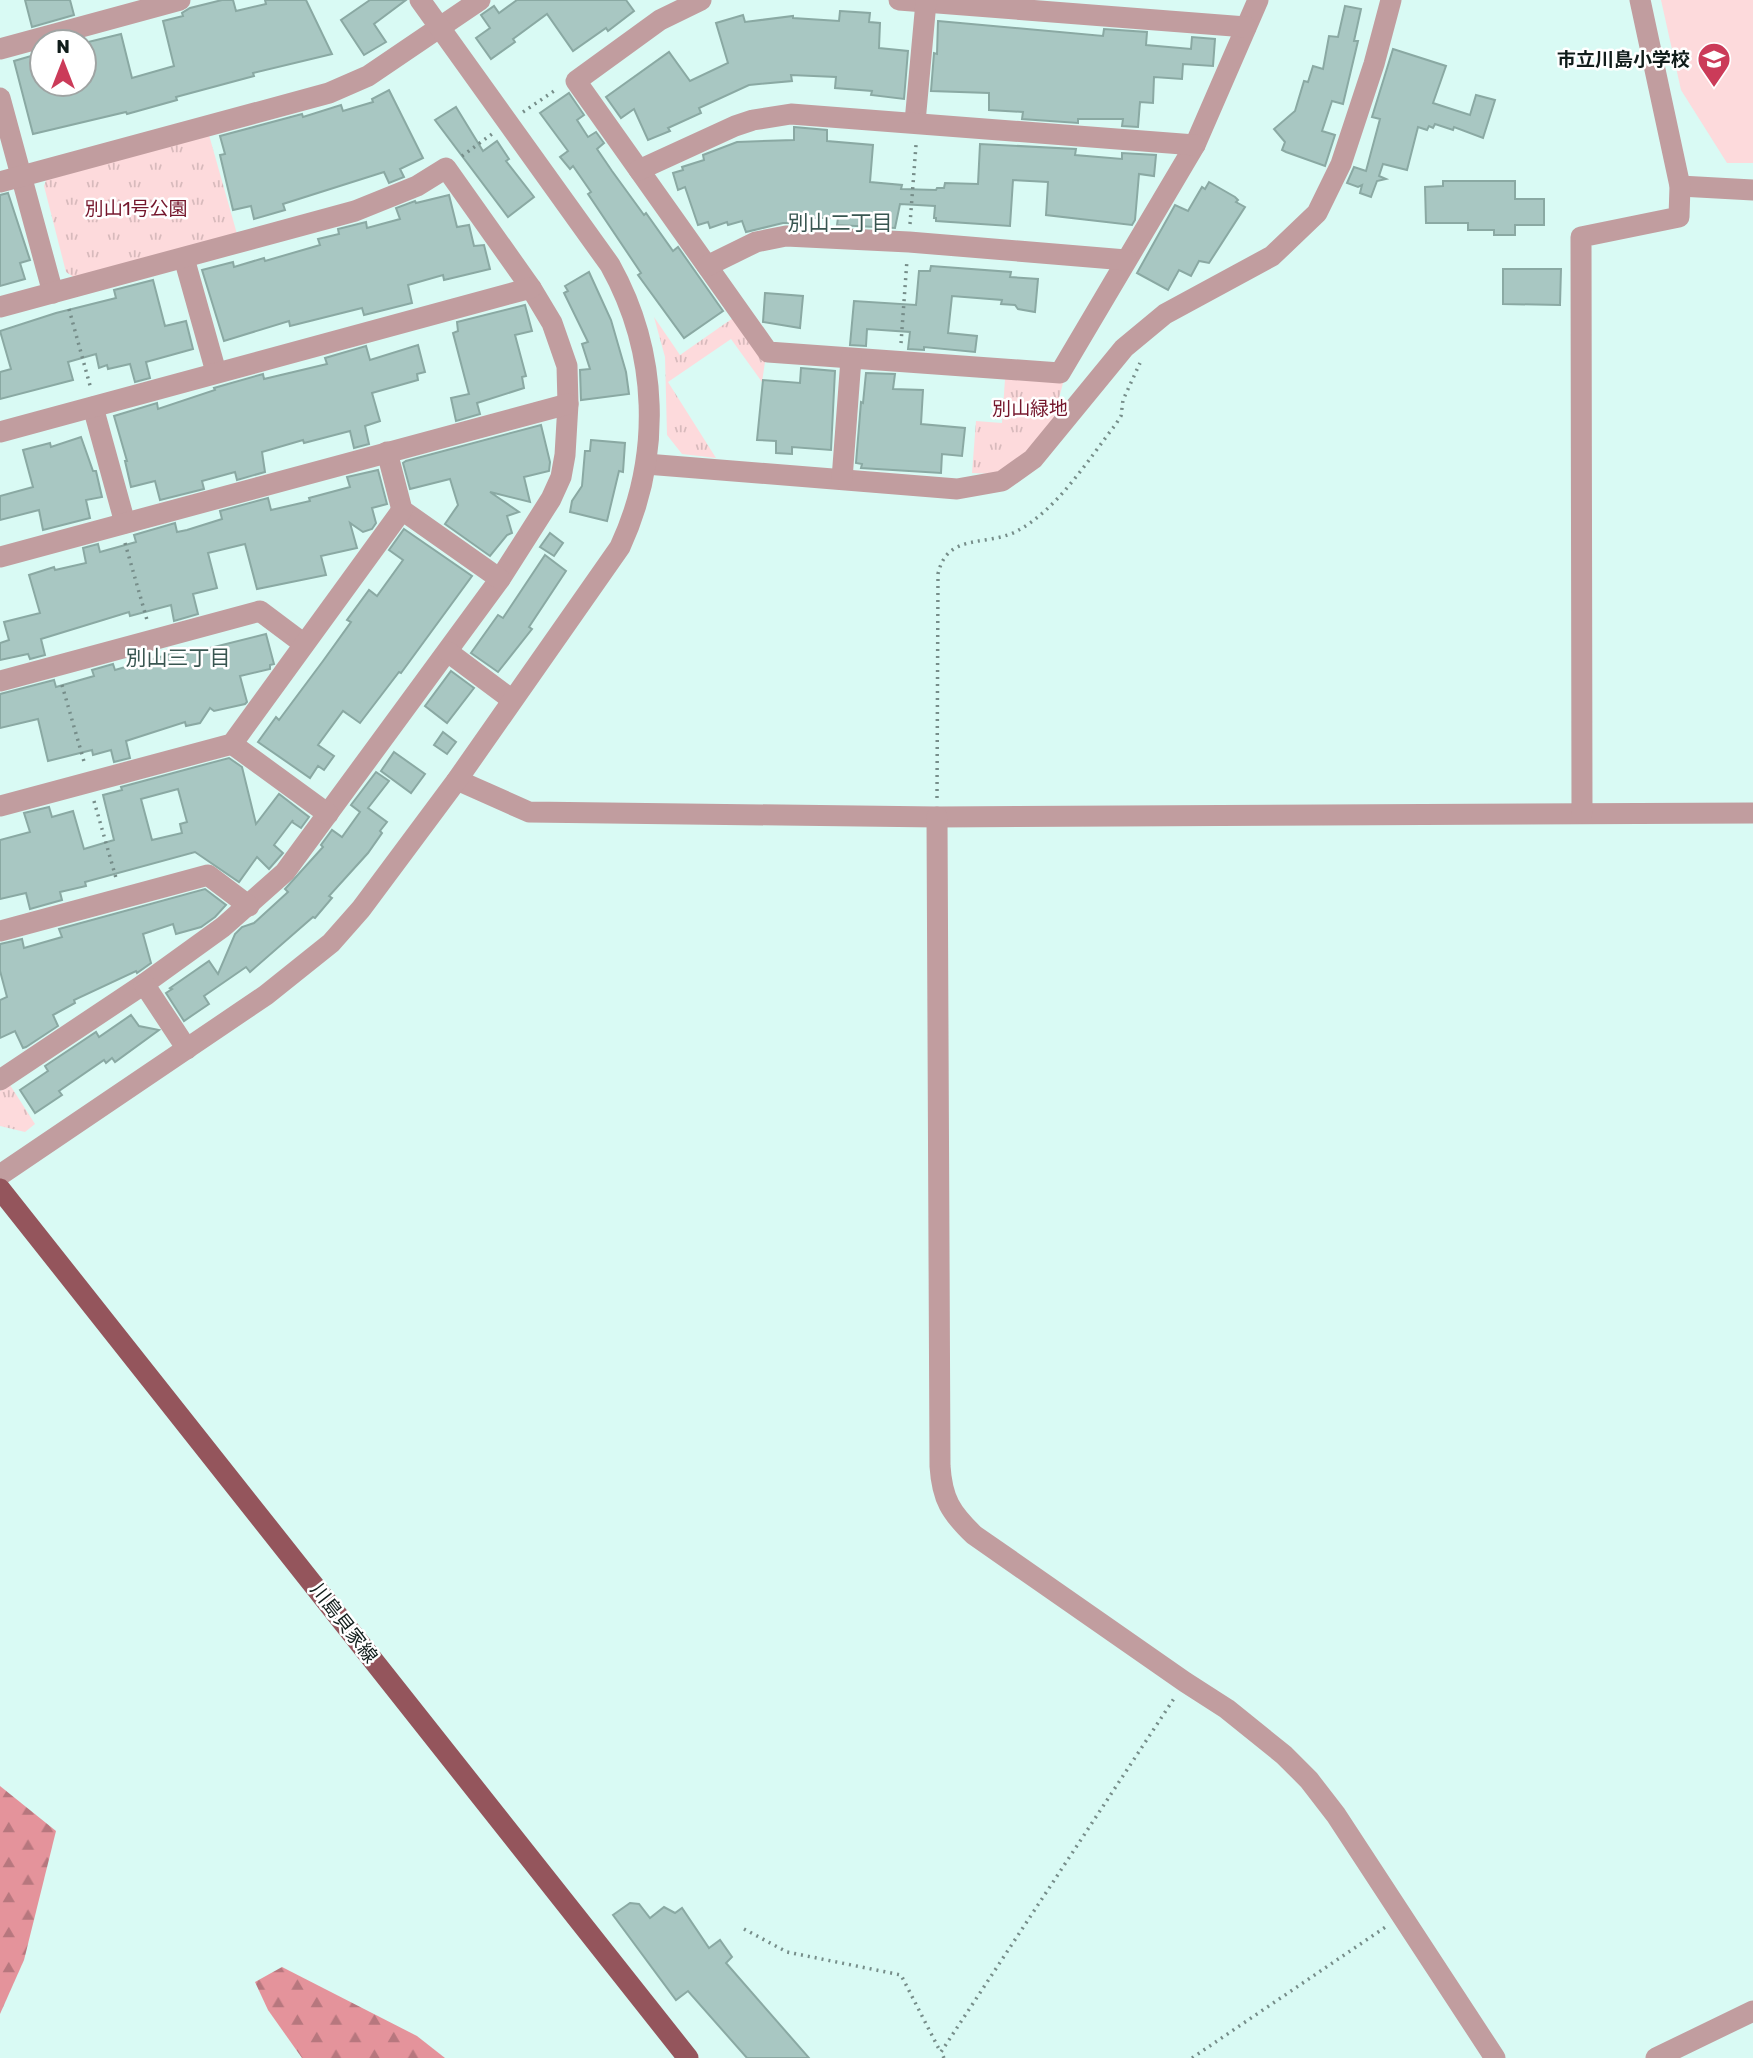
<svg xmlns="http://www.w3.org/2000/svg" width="1753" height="2058" viewBox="0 0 1753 2058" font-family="Rubik,'Noto Sans JP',sans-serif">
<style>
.grass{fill:#fddadc}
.forest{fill:url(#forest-firs)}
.park{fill:url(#park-tufts)}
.building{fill:#a8c7c2;stroke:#8aa9a3;stroke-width:2;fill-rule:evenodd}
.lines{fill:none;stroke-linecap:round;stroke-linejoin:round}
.path{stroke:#768d89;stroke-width:3.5;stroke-dasharray:2 5;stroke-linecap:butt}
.minor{stroke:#c19d9f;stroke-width:21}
.major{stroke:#94555c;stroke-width:21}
.labels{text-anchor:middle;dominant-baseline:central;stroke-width:5;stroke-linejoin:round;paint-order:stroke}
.poi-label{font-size:19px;font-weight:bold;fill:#101c1a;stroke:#fff;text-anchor:end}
.park-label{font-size:19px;fill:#74152b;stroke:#fff}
.street-label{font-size:19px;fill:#101c1a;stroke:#fff}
.neighbourhood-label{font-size:21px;fill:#395651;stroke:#fff}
</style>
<defs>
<pattern id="forest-firs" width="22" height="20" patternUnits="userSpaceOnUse" patternTransform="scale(1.75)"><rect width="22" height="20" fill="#e4939b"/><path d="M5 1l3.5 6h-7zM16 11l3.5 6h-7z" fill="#b7777e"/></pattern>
<pattern id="park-tufts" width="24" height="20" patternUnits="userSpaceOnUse" patternTransform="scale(1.75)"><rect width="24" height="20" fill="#fddadc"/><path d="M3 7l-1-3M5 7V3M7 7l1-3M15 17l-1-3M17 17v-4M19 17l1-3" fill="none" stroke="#d8babc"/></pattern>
</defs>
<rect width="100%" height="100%" fill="#d9faf4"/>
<polygon class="grass" points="1661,0 1753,0 1753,163 1727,163 1681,90"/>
<g class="forest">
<polygon points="0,1786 56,1831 24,1960 0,2014"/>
<polygon points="282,1967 417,2036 445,2058 302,2058 268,2010 255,1982"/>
</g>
<g class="park">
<polygon points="209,135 237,234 75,278 66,272 44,186 46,180"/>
<polygon points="654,317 680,355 733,318 765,362 762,382 731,339 668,382 716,458 682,454 667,435 665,357"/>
<polygon points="1005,379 1063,383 1052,425 1024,456 994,474 972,473 976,421 1002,423"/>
<polygon points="10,1085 35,1124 25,1132 0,1126 0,1091"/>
</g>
<g class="building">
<polygon points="25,0 70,0 74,15 32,27"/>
<polygon points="222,0 233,0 236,11 266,4 265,0 306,0 332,54 253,73 254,76 176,97 177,100 127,114 126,112 33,134 14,61 31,56 33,64 42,62 42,84 84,84 84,43 121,34 132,78 174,66 163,21 183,16 182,13 190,8"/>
<polygon points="370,0 406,0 374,24 386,42 364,55 341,20"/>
<polygon points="517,0 626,0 634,11 608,31 606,28 573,51 547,14 513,39 515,42 491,59 476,38 490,28 481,15 494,6 499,13"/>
<polygon points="1345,6 1361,9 1354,41 1358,41 1343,104 1332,101 1322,131 1335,135 1325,166 1286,152 1282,150 1285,142 1274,129 1295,111 1304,81 1308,82 1313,66 1323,69 1329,36 1338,37"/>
<polygon points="840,11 870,13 869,22 880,23 879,48 908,51 904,99 871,95 872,91 835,88 836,77 791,75 792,81 749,85 699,108 701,113 668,128 670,131 648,140 634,109 621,118 606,97 669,52 690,81 728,63 716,23 743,15 745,22 793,16 793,18 839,21"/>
<polygon points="938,21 1103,36 1104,29 1147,32 1146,45 1191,49 1192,37 1215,39 1213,66 1183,64 1182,79 1154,77 1153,103 1140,102 1138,127 1122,126 1123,119 1078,119 1078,123 1022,119 1023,112 989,110 989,93 931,91 934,53 937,54"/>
<polygon points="1393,49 1446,66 1433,103 1470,115 1476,95 1495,100 1483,138 1454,127 1453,130 1435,124 1433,128 1429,126 1427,130 1418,127 1407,170 1383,164 1379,176 1386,179 1377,181 1371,197 1360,193 1362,185 1358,187 1347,183 1354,167 1366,171 1380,119 1372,117"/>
<polygon points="389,90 423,158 400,169 404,177 389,183 384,172 283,204 285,210 254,219 251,206 233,210 220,155 225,154 220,136 302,114 303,117 341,105 343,111 373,102 372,99"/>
<polygon points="569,93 584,115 577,120 588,137 596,132 604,143 597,149 612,171 644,215 646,213 673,251 678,247 723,311 684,338 638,275 641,273 588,194 591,192 573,166 570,169 560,157 568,151 540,113"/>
<polygon points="456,107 483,151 497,141 509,159 506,161 534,197 508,217 435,120"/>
<polygon points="794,127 827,130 827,141 873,145 870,182 902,185 901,189 936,190 937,188 944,188 945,183 978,184 980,144 1076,149 1075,155 1122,159 1122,153 1156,155 1154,176 1139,174 1135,220 1132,225 1046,215 1048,182 1013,180 1010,226 936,221 936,218 934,218 935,206 900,204 895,228 837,225 838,218 798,218 798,223 783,223 746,232 742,221 728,225 727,222 710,228 708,222 698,225 685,187 678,190 673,173 683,170 682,167 704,160 703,155 737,142 794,140"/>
<polygon points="1443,181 1515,181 1515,199 1544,199 1544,225 1515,225 1515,235 1494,235 1494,230 1468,230 1468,223 1426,223 1425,187 1443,186"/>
<polygon points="1209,182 1235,197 1238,200 1236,202 1245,207 1209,263 1199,261 1191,276 1179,270 1168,290 1137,273 1175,205 1188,211 1202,187 1205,189"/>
<polygon points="8,193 30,260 20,263 25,279 0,286 0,195"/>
<polygon points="449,195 457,227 469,225 474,246 484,245 490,269 444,280 443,275 408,285 412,303 364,315 362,308 290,326 289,321 224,341 202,270 233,262 234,267 264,258 265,261 320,245 318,239 339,234 338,229 366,222 367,228 400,219 396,208 415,201 416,203"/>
<polygon points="931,266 1011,272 1010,277 1038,279 1035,312 1018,309 1015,305 1001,304 1002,300 952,296 948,333 977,336 975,352 924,347 924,350 908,349 910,332 867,329 866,346 850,345 854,301 916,305 919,271 930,271"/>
<polygon points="1503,269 1561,269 1560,305 1503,304"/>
<polygon points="589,272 611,320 626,372 629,394 581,400 580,370 590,369 582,344 588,342 564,293 568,291 565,286"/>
<polygon points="153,280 165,326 186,321 193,349 146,362 150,378 135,382 130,364 108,369 107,365 99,368 96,354 68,362 73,380 0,399 0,372 11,369 0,331 56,313 116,298 114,290"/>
<polygon points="765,293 803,296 800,328 763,322"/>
<polygon points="525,305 532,331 515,335 526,376 522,377 524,388 477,403 480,414 456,421 451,398 469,394 453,333 458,331 457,322"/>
<polygon points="418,345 425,372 417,374 418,380 372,393 380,421 365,426 369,444 354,448 350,431 304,443 303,440 262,452 265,472 237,480 235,472 202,481 204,489 160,500 155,481 131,487 125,461 127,461 114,416 157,403 158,409 215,390 214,388 263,374 264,379 327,364 325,358 366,346 370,360"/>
<polygon points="801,368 835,371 831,450 792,447 792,454 776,453 776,441 757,440 763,380 800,383"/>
<polygon points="866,373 895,374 893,389 923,390 921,424 965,428 962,456 942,454 941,473 861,468 862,464 856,463 861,402 863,403"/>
<polygon points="541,425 550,462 549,471 524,477 530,502 490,492 519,512 507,516 512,533 507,535 490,556 445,524 458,505 450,479 410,489 403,463 406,461"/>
<polygon points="81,437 93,471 96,471 102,497 86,500 90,518 43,530 39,510 0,520 0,496 33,487 23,450 50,443 51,447"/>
<polygon points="591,440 625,443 623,472 619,471 607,521 570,512 572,501 582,486 585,451 590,451"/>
<polygon points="378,470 387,504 372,508 376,523 372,529 363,532 350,523 357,548 321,556 326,575 257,589 245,544 208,553 217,588 193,594 198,614 174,621 171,605 130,616 129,612 41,639 45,655 30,659 28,654 0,660 0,643 9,640 4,622 40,613 29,575 54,567 55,570 86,563 83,548 98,544 100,552 136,542 134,535 175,523 177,532 187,530 222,519 220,511 268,498 271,510 310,501 309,498 350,487 347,477"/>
<polygon points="404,529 472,576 401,673 399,672 360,723 343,711 318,745 334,756 324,770 318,766 310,778 258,742 276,717 279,720 323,661 351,622 347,620 369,590 377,596 403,560 389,550"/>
<polygon points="550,533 563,543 554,556 540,547"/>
<polygon points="545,555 566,571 529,627 532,629 498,672 471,653 498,615 503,618"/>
<polygon points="266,634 274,664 270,665 270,669 240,676 247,702 245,704 214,711 210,708 200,723 186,726 185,722 126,741 130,758 114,762 111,750 93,755 92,750 48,761 38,719 0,728 0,694 54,680 56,687 94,676 92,670 113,664 115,670 177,652 178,656"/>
<polygon points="451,671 474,688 447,723 425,706"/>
<polygon points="443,732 456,742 447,754 434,745"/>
<polygon points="394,752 425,774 411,793 381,771"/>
<path d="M229,758L242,767L256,824L279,794L309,817L301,828L292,822L293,820L274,845L283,853L269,869L257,857L239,882L195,852L85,882L86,886L60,892L62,900L30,909L26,893L0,899V840L30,832L24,813L49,807L52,817L73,811L84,849L114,840L103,795L122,790L121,787ZM178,789L187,822L180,824L182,833L152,840L141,799Z"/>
<polygon points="376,772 389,781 368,808 387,822 380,831 382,833 368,853 329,896 332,898 315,918 313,917 250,972 246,967 204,996 209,1004 184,1021 166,993 172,989 170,988 209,961 218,974 235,934 242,927 254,923 288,892 285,889 323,847 321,845 332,830 342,837 360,812 351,805"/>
<polygon points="205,889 226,905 215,917 201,927 176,934 173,924 143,934 151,963 137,973 136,971 74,1000 75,1003 53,1015 58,1026 26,1047 23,1048 15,1031 0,1038 0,1000 7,997 0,971 0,944 22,939 24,948 62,937 59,929"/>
<polygon points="131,1015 139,1026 159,1030 115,1062 112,1058 106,1063 104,1060 59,1091 62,1095 35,1113 20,1090 48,1071 45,1066 96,1032 99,1037"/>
<polygon points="630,1903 639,1904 650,1918 664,1907 675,1913 682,1908 709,1948 720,1940 732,1957 726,1963 809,2058 747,2058 688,1991 676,2000 613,1915"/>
</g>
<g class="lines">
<g class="path">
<polyline points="523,112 557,89"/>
<polyline points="462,156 492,134"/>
<polyline points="910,224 916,145"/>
<polyline points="69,309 91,389"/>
<polyline points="901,343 907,260"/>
<polyline points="125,543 147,620"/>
<polyline points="62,685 85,765"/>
<path d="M937,798L938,574C947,532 987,547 1017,531C1057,510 1088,460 1116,424L1121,416L1123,400L1140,363"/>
<polyline points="94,801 116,878"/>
<polyline points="744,1929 787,1952 901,1975 940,2051"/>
<polyline points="944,2058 941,2052 1175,1697"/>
<polyline points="1192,2058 1387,1926"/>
</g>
<g class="minor">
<polyline points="701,0 660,20 576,81 768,352 1060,373 1195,145 1258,0"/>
<polyline points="899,0 1246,27"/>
<polyline points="0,49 180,0"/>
<polyline points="0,98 53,293"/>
<polyline points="915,122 926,2"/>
<polyline points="639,170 735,126 753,120 791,114 1195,145"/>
<polyline points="0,182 329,93 368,76 480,0"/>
<polyline points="1680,186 1753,190"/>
<polyline points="184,258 216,372"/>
<polyline points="707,266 756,242 786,236 909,242 1126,260"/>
<polyline points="0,307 355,211 417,186 446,168 531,288 552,323 559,343 567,366 568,404 565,455 561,477 551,499 500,579 285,872 223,927 144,984 0,1080"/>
<polyline points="93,407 125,523"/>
<polyline points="0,432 531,288"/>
<polyline points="387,452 402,510 500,579"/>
<polyline points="646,464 957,489 1002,481 1033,459 1124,348 1165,314 1272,256 1317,213 1341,164 1374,64 1391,0"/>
<polyline points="842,479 851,359"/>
<polyline points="0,557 568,404"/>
<polyline points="448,652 511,699"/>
<polyline points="0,681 260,611 304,644"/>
<polyline points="232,744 328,814"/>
<polyline points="457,780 529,812 937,817 1753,813"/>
<polyline points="0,806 232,744 402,510"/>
<polyline points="1582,813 1581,237 1679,217 1680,186 1640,0"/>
<path d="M937,817L940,1466C942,1499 951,1513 974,1535L1185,1682L1227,1709L1284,1755L1309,1780L1336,1815L1495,2058"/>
<polyline points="0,931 208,875 249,906"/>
<polyline points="144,984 187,1049"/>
<path d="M0,1175L266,995L331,943L361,909L457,780L620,547C662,456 659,353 610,265L420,0"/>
<polyline points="1656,2058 1753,2011"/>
</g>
<polyline class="major" points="0,1189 688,2058"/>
</g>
<defs>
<symbol id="school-pin" viewBox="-11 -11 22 30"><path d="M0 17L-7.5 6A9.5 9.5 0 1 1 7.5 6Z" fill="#cb3b59" stroke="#fff"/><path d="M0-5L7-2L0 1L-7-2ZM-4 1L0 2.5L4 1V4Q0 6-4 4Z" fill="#fff"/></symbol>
</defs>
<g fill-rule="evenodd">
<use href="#school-pin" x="1695" y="40" width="38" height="52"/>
</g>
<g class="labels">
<g class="poi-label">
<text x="1690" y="59">市立川島小学校</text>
</g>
<g class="park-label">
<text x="136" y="208">別山1号公園</text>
<text x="1030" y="408">別山緑地</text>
</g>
<g class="street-label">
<text transform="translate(344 1623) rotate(52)">川島貝家線</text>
</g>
<g class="neighbourhood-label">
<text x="840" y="222">別山二丁目</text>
<text x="178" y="657">別山三丁目</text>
</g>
</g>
<g transform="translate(63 63)"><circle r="33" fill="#ffffff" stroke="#9fa4a3" stroke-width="2"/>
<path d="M0-5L12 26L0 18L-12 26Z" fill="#cb3b59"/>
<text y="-10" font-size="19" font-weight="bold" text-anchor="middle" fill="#101c1a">N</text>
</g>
</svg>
